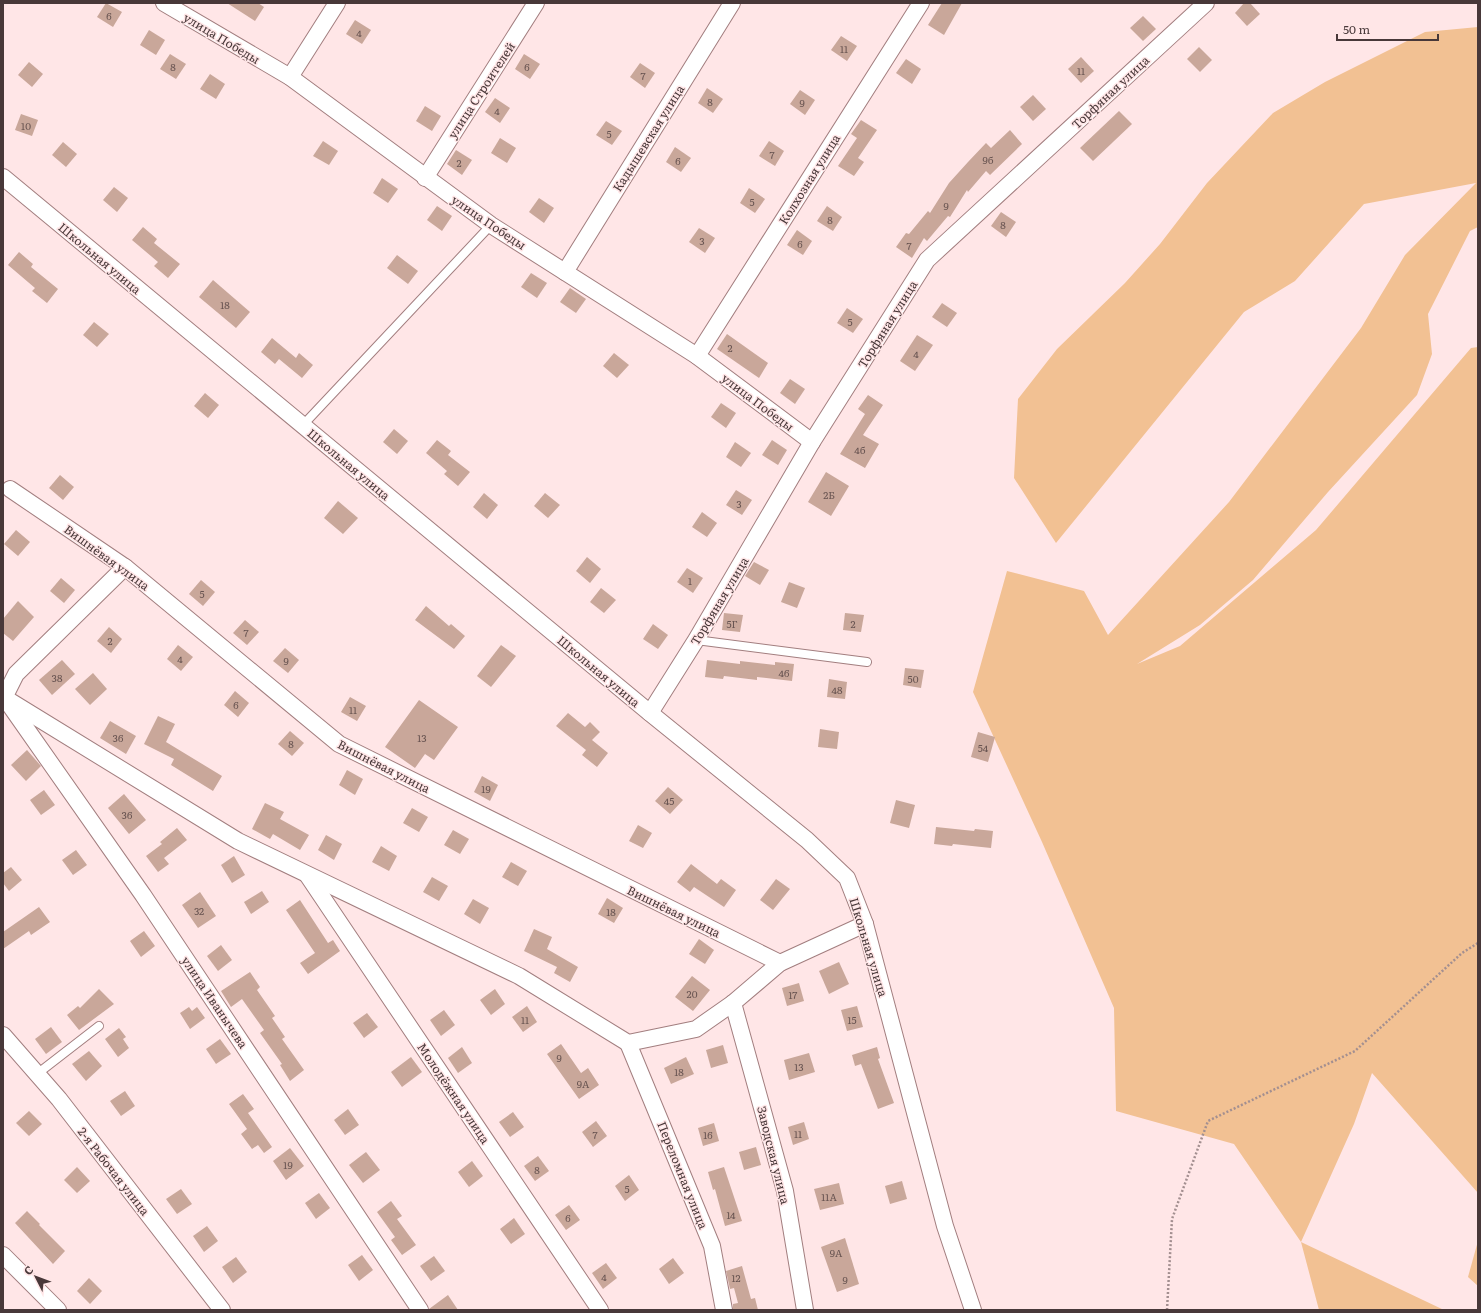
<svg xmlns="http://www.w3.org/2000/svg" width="1481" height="1313" viewBox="0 0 1481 1313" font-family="Literata,serif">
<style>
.green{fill:#f2c193}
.building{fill:#c9a79a}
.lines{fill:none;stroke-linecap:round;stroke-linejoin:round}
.service-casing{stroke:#a27e7f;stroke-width:10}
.minor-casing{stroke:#a27e7f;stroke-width:18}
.path{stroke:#a38f90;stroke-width:2.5;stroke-dasharray:2 2;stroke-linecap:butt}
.service{stroke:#fff;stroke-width:8}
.minor{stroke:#fff;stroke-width:16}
.labels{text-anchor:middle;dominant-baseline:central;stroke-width:3;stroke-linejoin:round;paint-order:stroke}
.number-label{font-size:10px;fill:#685451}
.street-label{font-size:12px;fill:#483839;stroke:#ffe6e7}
</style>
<rect width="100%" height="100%" fill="#ffe6e7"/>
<g class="green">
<polygon points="1478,27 1478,227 1470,231 1428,314 1432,354 1417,395 1328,492 1253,580 1200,625 1137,664 1180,646 1316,530 1471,348 1478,347 1478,1193 1372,1073 1354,1124 1301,1242 1444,1310 1319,1310 1301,1242 1234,1144 1116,1111 1114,1008 1042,842 973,692 1007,571 1084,591 1108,635 1229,502 1361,328 1405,255 1476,183 1364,204 1295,281 1244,312 1056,543 1014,478 1018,399 1057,349 1125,283 1160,244 1207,183 1273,113 1325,82 1425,32"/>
<polygon points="1478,1241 1478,1286 1468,1277"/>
</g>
<g class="building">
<polygon points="106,3 122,12 113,27 97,17"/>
<polygon points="227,3 258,3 264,7 255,21"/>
<polygon points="942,3 962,3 944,35 928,25"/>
<polygon points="1244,3 1250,3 1260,14 1247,26 1235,13"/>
<polygon points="1143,16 1156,29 1143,41 1130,28"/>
<polygon points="355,20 371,30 362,44 346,34"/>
<polygon points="149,30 165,40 156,55 140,45"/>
<polygon points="841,36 857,46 847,61 831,50"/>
<polygon points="1199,47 1212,60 1200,72 1187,59"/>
<polygon points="170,54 186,64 176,79 160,69"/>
<polygon points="524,54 540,64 530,79 515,69"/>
<polygon points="1081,57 1094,71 1081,83 1068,69"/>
<polygon points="906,59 921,69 912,84 896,73"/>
<polygon points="29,62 43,74 32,87 18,75"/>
<polygon points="640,63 655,73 645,88 630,77"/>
<polygon points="210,74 225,84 216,99 200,89"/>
<polygon points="707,88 723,99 713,113 698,103"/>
<polygon points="800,90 815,100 805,115 790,104"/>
<polygon points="1033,95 1046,109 1033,121 1020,107"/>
<polygon points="495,98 510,108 500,123 485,112"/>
<polygon points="425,106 441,116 432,131 416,121"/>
<polygon points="1119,111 1132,124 1093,161 1080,148"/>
<polygon points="21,114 38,120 32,136 15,130"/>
<polygon points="861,120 877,130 858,158 864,162 854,176 838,166 857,138 851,134"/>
<polygon points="606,121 622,131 612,145 596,135"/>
<polygon points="1010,130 1022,144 990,175 986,171 968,192 967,190 950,217 948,216 927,241 924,238 912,258 896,247 906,233 909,234 928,211 930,213 949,183 968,162 986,143 991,148"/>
<polygon points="500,138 516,148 507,163 491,153"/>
<polygon points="323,141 338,151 329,165 313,156"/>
<polygon points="769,141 784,151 775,166 759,156"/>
<polygon points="63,142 77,154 66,167 52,155"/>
<polygon points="675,147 691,158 681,172 666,162"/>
<polygon points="456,150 472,160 462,175 447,164"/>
<polygon points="382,178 398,189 388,203 373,193"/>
<polygon points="114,187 128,198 117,212 103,200"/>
<polygon points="749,188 765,199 755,213 740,203"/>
<polygon points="539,198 554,208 544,223 529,212"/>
<polygon points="437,206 452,216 442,231 427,220"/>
<polygon points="827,206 842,217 833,231 817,221"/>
<polygon points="1001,212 1016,222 1006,237 991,226"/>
<polygon points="143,227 157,239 154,243 180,264 168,278 154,266 158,262 132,240"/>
<polygon points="699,228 715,238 705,253 689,242"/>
<polygon points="797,230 812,241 803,255 787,245"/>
<polygon points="19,252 33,264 31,267 58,289 47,303 32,291 35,288 8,265"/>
<polygon points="397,255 418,271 408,284 387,268"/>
<polygon points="531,273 547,283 537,298 521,287"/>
<polygon points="213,280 250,312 236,328 199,297"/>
<polygon points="570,288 586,299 576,313 560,302"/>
<polygon points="942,303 957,313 947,327 932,317"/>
<polygon points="847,308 863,319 853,333 837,323"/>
<polygon points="94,322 109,334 97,347 83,335"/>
<polygon points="727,334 768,363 759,378 717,349"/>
<polygon points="917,335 933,345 915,371 900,361"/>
<polygon points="272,338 296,358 299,353 313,365 302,378 279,359 275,364 261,352"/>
<polygon points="614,353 629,365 617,378 603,366"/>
<polygon points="790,379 805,389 795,404 780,393"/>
<polygon points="205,393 219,405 208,418 194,406"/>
<polygon points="868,395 883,405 863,435 879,444 865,468 840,454 865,414 858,409"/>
<polygon points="721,403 736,413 726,428 711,417"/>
<polygon points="394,429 408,441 397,454 383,442"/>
<polygon points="437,440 451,451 448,455 470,472 458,486 444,474 447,471 426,453"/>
<polygon points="772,440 787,450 778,465 762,455"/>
<polygon points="735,442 751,453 741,467 726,457"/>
<polygon points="826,472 849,486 831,516 808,502"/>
<polygon points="60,475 74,487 63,500 49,488"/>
<polygon points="736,490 752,500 742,515 726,505"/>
<polygon points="484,493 498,505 487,519 473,507"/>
<polygon points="545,493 560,505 548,518 534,506"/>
<polygon points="338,501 358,518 343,534 324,518"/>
<polygon points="702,512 717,523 707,537 692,527"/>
<polygon points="16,530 30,542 18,556 4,544"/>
<polygon points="587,557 601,569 590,583 576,571"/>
<polygon points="754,562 769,570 760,585 745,576"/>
<polygon points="687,568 703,578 693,593 677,582"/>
<polygon points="61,578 75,590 64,603 50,591"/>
<polygon points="201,580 215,592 203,606 189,594"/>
<polygon points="789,582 805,588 797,608 781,602"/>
<polygon points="601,588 616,600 604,613 590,602"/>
<polygon points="18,601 34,617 13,641 3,633 3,619"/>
<polygon points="426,606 449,626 451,624 465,636 454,649 415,620"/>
<polygon points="724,613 743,615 740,632 722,630"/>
<polygon points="845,613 864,615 861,632 843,630"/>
<polygon points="245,620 259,632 247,645 233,633"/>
<polygon points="653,624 668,635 658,649 643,639"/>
<polygon points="109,627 122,639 111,653 97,641"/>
<polygon points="178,645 193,657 181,671 167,659"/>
<polygon points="501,645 516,656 491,687 477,676"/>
<polygon points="285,648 299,660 288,673 273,661"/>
<polygon points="62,660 75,674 52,695 39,680"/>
<polygon points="707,660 740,664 740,661 775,665 775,662 794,664 792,681 757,677 757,680 724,676 723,679 705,677"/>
<polygon points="905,668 924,670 921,688 903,685"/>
<polygon points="93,673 107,689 90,705 75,689"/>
<polygon points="829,679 847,682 845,699 827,697"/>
<polygon points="235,691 249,703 238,717 224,705"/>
<polygon points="350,697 366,706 357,721 341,712"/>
<polygon points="419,700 458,727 434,760 425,754 415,768 385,747"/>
<polygon points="568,713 585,727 590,722 600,732 592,740 608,753 597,767 582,755 586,750 556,726"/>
<polygon points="158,716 175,724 166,742 222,776 213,791 171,765 174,759 144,744"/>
<polygon points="110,721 136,736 126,754 100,738"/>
<polygon points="820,729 839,732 837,749 818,747"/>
<polygon points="290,731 304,743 292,756 278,744"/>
<polygon points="978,732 995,737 988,762 971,757"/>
<polygon points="27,750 41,766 26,781 11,765"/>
<polygon points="347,770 363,779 355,795 339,785"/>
<polygon points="482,776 498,785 490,801 474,792"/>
<polygon points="668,787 683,800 670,814 655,801"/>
<polygon points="44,790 55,805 41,815 30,800"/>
<polygon points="124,794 146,820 129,834 108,808"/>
<polygon points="896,800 915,805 909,828 890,823"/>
<polygon points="265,803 284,812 280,819 309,835 300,850 273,834 270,839 252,829"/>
<polygon points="412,808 428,817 419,832 403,823"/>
<polygon points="638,825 652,833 643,848 629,841"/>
<polygon points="936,827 974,831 975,829 993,831 991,848 953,844 952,846 934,844"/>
<polygon points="177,828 187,840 164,858 169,864 158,872 146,856 162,844 160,842"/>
<polygon points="453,830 469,839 460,854 444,845"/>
<polygon points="326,835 342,844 334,860 318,850"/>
<polygon points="381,846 397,856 389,871 372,862"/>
<polygon points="76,850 87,865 73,875 62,860"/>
<polygon points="234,856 245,875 232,883 221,865"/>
<polygon points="511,862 527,871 518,886 502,877"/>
<polygon points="691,864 717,884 721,879 736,890 724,907 694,887 690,892 677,882"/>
<polygon points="11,867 22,880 9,891 3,883 3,873"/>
<polygon points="432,877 448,886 439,901 423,892"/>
<polygon points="776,879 790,889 773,910 760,900"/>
<polygon points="262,891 269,902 251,914 244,902"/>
<polygon points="200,892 216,916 198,928 182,905"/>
<polygon points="607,898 623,908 614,923 598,914"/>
<polygon points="473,899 489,908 480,924 464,914"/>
<polygon points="300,900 328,943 333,940 340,951 308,974 300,963 315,953 286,910"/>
<polygon points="39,907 50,922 31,935 29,931 3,949 3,932"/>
<polygon points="534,929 552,937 547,949 578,967 570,982 554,973 557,967 524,951"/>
<polygon points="144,931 155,946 141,957 130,941"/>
<polygon points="699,939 714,950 705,964 689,954"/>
<polygon points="221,945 232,960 218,971 207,956"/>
<polygon points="839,962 849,984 829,994 819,971"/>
<polygon points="250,972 260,987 257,990 275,1016 272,1018 285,1037 282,1039 304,1070 290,1081 280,1065 282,1064 260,1033 264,1030 242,999 231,1007 221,991"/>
<polygon points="692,976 710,990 693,1011 675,997"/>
<polygon points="799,983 804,1001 787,1006 782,988"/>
<polygon points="99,989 114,1004 79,1030 67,1015 78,1006 80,1008"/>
<polygon points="495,989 505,1004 491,1015 480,1000"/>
<polygon points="527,1006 537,1022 523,1032 512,1017"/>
<polygon points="857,1006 863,1027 847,1031 841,1010"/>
<polygon points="189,1007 192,1011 197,1007 205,1018 190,1029 180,1013"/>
<polygon points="444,1010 455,1025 441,1036 430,1020"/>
<polygon points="367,1013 378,1027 364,1038 353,1023"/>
<polygon points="51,1027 62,1042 46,1054 35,1039"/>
<polygon points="119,1028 126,1037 123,1039 129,1048 118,1057 105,1039"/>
<polygon points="220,1039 231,1054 216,1064 206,1049"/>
<polygon points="561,1044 581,1073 588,1068 599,1085 579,1099 547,1054"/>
<polygon points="723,1045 728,1063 711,1068 706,1050"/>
<polygon points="462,1047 472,1063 458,1073 448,1058"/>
<polygon points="877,1047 880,1058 878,1059 894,1103 878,1109 861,1064 855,1066 852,1055"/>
<polygon points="89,1051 102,1066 86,1081 72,1064"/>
<polygon points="809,1053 815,1072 789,1080 784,1060"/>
<polygon points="411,1057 422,1072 402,1087 391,1072"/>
<polygon points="686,1057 694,1074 671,1084 664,1068"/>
<polygon points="125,1091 135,1106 121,1116 110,1101"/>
<polygon points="243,1094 254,1109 248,1113 272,1147 264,1153 258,1145 252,1149 241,1134 247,1129 229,1104"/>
<polygon points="348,1109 359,1125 345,1135 334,1120"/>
<polygon points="29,1111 42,1124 29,1136 16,1123"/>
<polygon points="513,1112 524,1127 510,1137 499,1122"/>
<polygon points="596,1121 607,1136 593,1147 582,1132"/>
<polygon points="804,1122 809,1139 793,1145 788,1127"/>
<polygon points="714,1123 719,1141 703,1146 698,1128"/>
<polygon points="756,1147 761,1165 744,1170 739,1152"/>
<polygon points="290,1148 304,1166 286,1180 273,1161"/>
<polygon points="366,1152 380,1170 363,1183 349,1165"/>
<polygon points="538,1156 549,1171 535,1181 524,1166"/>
<polygon points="472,1161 483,1176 469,1187 458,1172"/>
<polygon points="77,1167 90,1181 77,1193 64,1180"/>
<polygon points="724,1167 742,1221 725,1226 715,1189 713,1190 708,1172"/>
<polygon points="629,1175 639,1190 625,1201 615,1186"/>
<polygon points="902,1181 907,1199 890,1204 885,1186"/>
<polygon points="839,1183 844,1204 820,1210 814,1189"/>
<polygon points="181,1189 192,1204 177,1214 166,1199"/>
<polygon points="319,1193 330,1208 316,1219 305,1203"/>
<polygon points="391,1201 402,1216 397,1219 416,1245 402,1255 391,1240 395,1237 377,1212"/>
<polygon points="569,1205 580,1220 566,1230 555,1215"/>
<polygon points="27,1211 40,1224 39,1225 65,1251 53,1264 15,1223"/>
<polygon points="514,1218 525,1234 511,1244 500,1229"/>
<polygon points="207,1226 218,1241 204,1252 193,1236"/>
<polygon points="845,1238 859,1284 837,1292 821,1247"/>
<polygon points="362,1255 373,1270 359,1281 348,1265"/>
<polygon points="434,1256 445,1271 431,1281 420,1266"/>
<polygon points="236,1257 247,1272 233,1283 222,1267"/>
<polygon points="673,1258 684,1273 669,1284 659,1269"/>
<polygon points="606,1263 617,1278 603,1289 592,1273"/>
<polygon points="742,1266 751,1299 755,1298 758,1310 733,1310 733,1304 738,1303 734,1288 730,1289 726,1271"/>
<polygon points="89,1278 102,1291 90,1304 77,1291"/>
<polygon points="448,1295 458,1310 429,1310 429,1309"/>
</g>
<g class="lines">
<defs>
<g id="service">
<polyline points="303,425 491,225"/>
<polyline points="696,640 867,662"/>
<polyline points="37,1074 99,1026"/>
</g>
<g id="minor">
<polyline points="164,3 290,77 491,225 697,356 812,442"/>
<polyline points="290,77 337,3"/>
<polyline points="3,177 650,713 807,840 847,878 865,924 945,1226 973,1310"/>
<polyline points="425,178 536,3"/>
<polyline points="565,272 732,3"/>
<polyline points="697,356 921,3"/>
<polyline points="10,489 125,567 339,744 780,963"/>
<polyline points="5,698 238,841 519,976 628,1043 696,1029 733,1003 780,963 865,924"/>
<polyline points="3,700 16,674 125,567"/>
<polyline points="9,704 143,895 420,1310"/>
<polyline points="650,713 696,640 812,442 927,260 1206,3"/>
<polyline points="308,876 600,1310"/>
<polyline points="733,1003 785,1191 805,1310"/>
<polyline points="3,1035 59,1099 222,1310"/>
<polyline points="628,1043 712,1246 724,1310"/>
<polyline points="3,1255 58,1310"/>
</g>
</defs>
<use href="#service" class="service-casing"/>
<use href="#minor" class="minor-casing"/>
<polyline class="path" points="1167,1310 1172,1219 1208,1121 1355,1051 1462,953 1478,943"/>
<use href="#service" class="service"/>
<use href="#minor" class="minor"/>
</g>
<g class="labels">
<g class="number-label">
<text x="109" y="15">6</text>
<text x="359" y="32">4</text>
<text x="844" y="48">11</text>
<text x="173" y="66">8</text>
<text x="527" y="66">6</text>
<text x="1081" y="70">11</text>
<text x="643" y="75">7</text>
<text x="710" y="101">8</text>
<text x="802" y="102">9</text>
<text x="497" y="110">4</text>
<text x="26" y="125">10</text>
<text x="609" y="133">5</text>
<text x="772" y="154">7</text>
<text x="988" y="159">9б</text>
<text x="678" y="160">6</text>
<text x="459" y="162">2</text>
<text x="752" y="201">5</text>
<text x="946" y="205">9</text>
<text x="830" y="219">8</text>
<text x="1003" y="224">8</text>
<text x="702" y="240">3</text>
<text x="800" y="243">6</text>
<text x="909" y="245">7</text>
<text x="225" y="304">18</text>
<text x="850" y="321">5</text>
<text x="730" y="347">2</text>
<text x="916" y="353">4</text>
<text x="860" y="449">4б</text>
<text x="829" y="494">2Б</text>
<text x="739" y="503">3</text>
<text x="690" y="580">1</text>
<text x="202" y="593">5</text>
<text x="732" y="623">5Г</text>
<text x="853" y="623">2</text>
<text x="246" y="632">7</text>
<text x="110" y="640">2</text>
<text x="180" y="658">4</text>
<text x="286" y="660">9</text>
<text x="784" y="672">46</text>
<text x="57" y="677">38</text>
<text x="913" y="678">50</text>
<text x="837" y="689">48</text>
<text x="236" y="704">6</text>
<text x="353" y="709">11</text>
<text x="118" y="737">36</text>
<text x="422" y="737">13</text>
<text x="291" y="743">8</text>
<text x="983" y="747">54</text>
<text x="486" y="788">19</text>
<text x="669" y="800">45</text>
<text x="127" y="814">36</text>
<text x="199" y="910">32</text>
<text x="611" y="911">18</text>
<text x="692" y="993">20</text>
<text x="793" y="994">17</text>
<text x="525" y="1019">11</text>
<text x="852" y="1019">15</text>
<text x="559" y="1057">9</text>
<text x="799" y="1066">13</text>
<text x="679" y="1071">18</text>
<text x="583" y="1083">9А</text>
<text x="798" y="1133">11</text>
<text x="595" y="1134">7</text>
<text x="708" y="1134">16</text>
<text x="288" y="1164">19</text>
<text x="537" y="1169">8</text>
<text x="627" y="1188">5</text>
<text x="829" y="1196">11А</text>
<text x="731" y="1214">14</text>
<text x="568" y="1217">6</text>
<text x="836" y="1252">9А</text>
<text x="604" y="1276">4</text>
<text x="736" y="1277">12</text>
<text x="845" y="1279">9</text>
</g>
<g class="street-label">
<text transform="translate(222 38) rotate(31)">улица Победы</text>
<text transform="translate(481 90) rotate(-57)">улица Строителей</text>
<text transform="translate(1110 92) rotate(-43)">Торфяная улица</text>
<text transform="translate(648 138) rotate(-58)">Кадышевская улица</text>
<text transform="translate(809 179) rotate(-58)">Колхозная улица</text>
<text transform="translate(489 222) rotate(34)">улица Победы</text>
<text transform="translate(100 258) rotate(40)">Школьная улица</text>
<text transform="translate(887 324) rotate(-58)">Торфяная улица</text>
<text transform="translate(758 402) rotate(37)">улица Победы</text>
<text transform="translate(349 464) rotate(40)">Школьная улица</text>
<text transform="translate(107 557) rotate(36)">Вишнёвая улица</text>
<text transform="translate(719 601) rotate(-59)">Торфяная улица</text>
<text transform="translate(599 671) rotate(40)">Школьная улица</text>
<text transform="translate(384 766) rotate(27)">Вишнёвая улица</text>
<text transform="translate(674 911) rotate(26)">Вишнёвая улица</text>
<text transform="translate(869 947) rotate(73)">Школьная улица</text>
<text transform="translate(215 1002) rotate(56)">улица Иванычева</text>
<text transform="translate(454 1093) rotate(56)">Молодёжная улица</text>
<text transform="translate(774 1155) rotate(76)">Заводская улица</text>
<text transform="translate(114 1171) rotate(52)">2-я Рабочая улица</text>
<text transform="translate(683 1175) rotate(68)">Переломная улица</text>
</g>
</g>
<rect width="1481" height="1313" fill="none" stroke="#483839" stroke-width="8"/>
<g transform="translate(36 1277) rotate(312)" stroke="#ffe6e7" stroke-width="3" paint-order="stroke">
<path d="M0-3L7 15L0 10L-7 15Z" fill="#483839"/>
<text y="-6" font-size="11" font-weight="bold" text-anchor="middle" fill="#483839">С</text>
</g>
<path d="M1337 34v6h101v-6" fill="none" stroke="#483839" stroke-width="2"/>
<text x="1343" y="34" font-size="12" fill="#483839" stroke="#ffe6e7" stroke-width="3" paint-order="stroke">50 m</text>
</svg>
